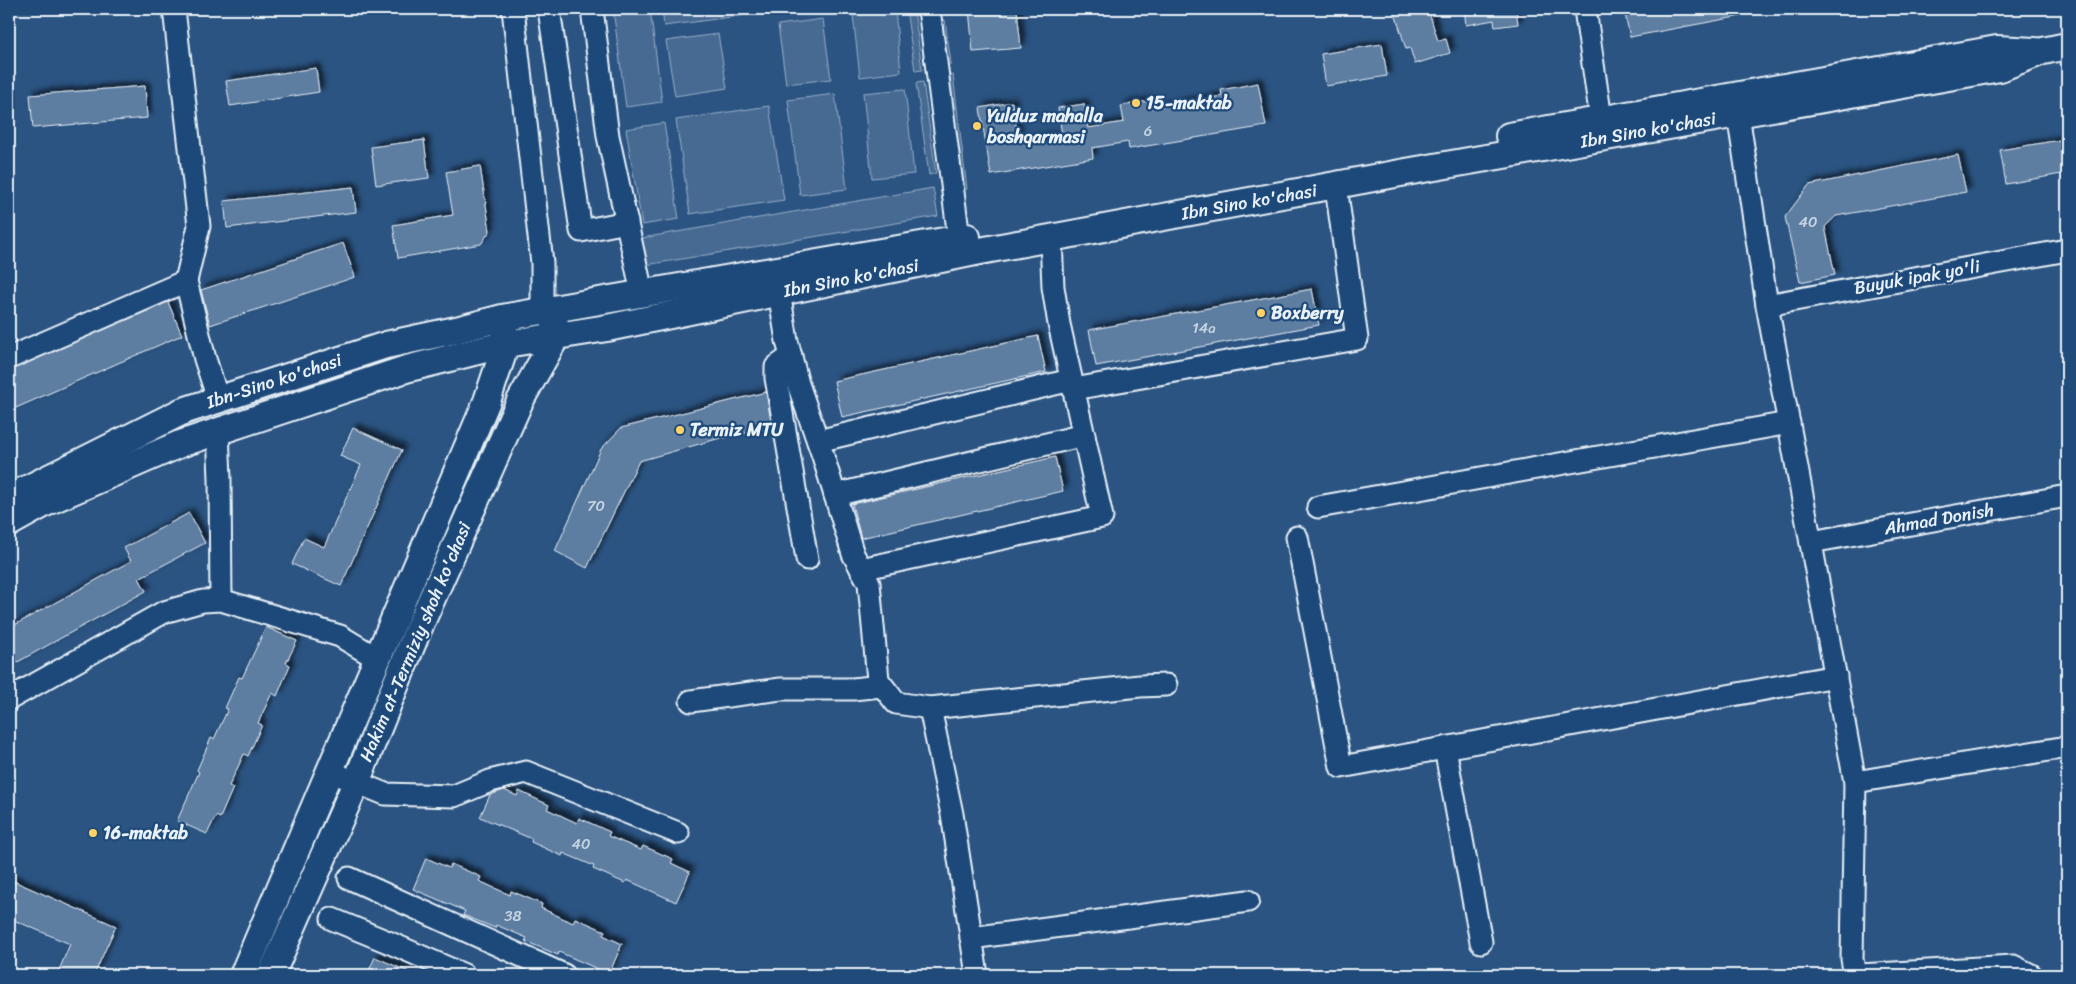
<svg xmlns="http://www.w3.org/2000/svg" width="2076" height="984" viewBox="0 0 2076 984" font-family="Sriracha,sans-serif">
<style>
.green{fill:#476b93;stroke:#98aec6}
.building{fill:#5d7da1;stroke:#e8f1f8;filter:url(#shadow)}
.lines{fill:none;stroke-linecap:round;stroke-linejoin:round}
.minor-casing{stroke:#e8f1f8;stroke-width:25}
.major-casing{stroke:#e8f1f8;stroke-width:30}
.minor{stroke:#1f4a7a;stroke-width:21}
.major{stroke:#1f4a7a;stroke-width:26}
.poi-dot{fill:#ffd166;stroke:#1f4a7a;stroke-width:2}
.labels{text-anchor:middle;dominant-baseline:central;stroke-width:4.5;stroke-linejoin:round;paint-order:stroke}
.number-label{font-size:15px;fill:#c5d4e2}
.poi-label{font-size:18px;font-weight:bold;fill:#e8f1f8;stroke:#1f4a7a;text-anchor:start}
.street-label{font-size:18px;fill:#e8f1f8;stroke:#1f4a7a}
</style>
<defs>
<filter id="shadow"><feDropShadow dx="4.5" dy="-4.5" stdDeviation="2.5" flood-color="#0009"/></filter>
</defs>
<rect width="100%" height="100%" fill="#2b5482"/>
<filter id="ink" filterUnits="userSpaceOnUse"><feTurbulence type="fractalNoise" baseFrequency=".02" numOctaves="2"/><feDisplacementMap in="SourceGraphic" scale="10" xChannelSelector="R" yChannelSelector="G"/><feConvolveMatrix kernelMatrix="1 2 1 2 8 2 1 2 1" color-interpolation-filters="sRGB"/></filter>
<g filter="url(#ink)">
<g class="green">
<polygon points="613,9 650,9 662,102 626,107"/>
<polygon points="662,9 760,9 761,13 664,26"/>
<polygon points="906,9 914,9 922,70 915,71"/>
<polygon points="895,10 901,72 860,77 853,15"/>
<polygon points="823,19 831,79 786,84 778,25"/>
<polygon points="945,20 951,64 944,64 939,21"/>
<polygon points="718,34 727,88 675,96 666,41"/>
<polygon points="953,75 967,189 960,190 946,76"/>
<polygon points="923,82 936,173 929,175 916,83"/>
<polygon points="905,89 914,174 872,178 863,93"/>
<polygon points="835,94 847,189 800,195 788,100"/>
<polygon points="769,106 784,200 690,214 676,120"/>
<polygon points="664,123 679,219 642,225 626,129"/>
<polygon points="933,188 938,216 646,265 642,238"/>
</g>
<g class="building">
<polygon points="969,9 1017,9 1021,48 973,52"/>
<polygon points="1409,9 1428,9 1438,41 1446,39 1450,53 1415,64 1410,48 1406,49 1395,13"/>
<polygon points="1464,9 1516,9 1518,24 1495,27 1494,20 1466,25"/>
<polygon points="1624,9 1740,9 1741,16 1630,37"/>
<polygon points="1382,44 1387,76 1326,86 1321,54"/>
<polygon points="316,68 319,92 230,106 226,81"/>
<polygon points="1258,83 1266,126 1129,149 1128,142 1092,148 1093,158 991,175 980,108 1012,102 1019,142 1062,135 1058,108 1084,104 1088,128 1124,122 1121,106 1148,101 1149,108 1222,96 1221,90"/>
<polygon points="145,86 147,118 33,128 30,95"/>
<polygon points="2066,139 2067,173 2006,184 2000,150"/>
<polygon points="424,140 429,178 376,185 371,147"/>
<polygon points="1958,155 1966,192 1836,216 1825,227 1835,275 1800,282 1785,217 1809,185"/>
<polygon points="480,166 490,231 481,244 398,258 393,225 453,215 446,172"/>
<polygon points="353,187 356,212 227,228 224,201"/>
<polygon points="343,243 355,277 210,325 201,290"/>
<polygon points="1312,289 1319,325 1096,366 1089,330"/>
<polygon points="168,302 182,335 9,411 9,370"/>
<polygon points="1038,336 1046,372 842,417 834,381"/>
<polygon points="766,392 772,427 724,438 724,437 639,461 587,568 555,551 601,449 621,428"/>
<polygon points="353,428 402,450 341,586 292,564 304,538 324,547 361,465 340,456"/>
<polygon points="1055,457 1063,491 861,538 852,504"/>
<polygon points="189,513 205,543 139,578 146,591 14,664 9,653 9,628 131,561 124,548"/>
<polygon points="266,627 297,641 286,663 290,665 277,696 272,693 258,723 262,725 248,756 244,754 229,786 233,788 220,818 216,816 207,834 177,821 199,772 197,770 211,738 214,739 228,709 225,708 239,677 242,678"/>
<polygon points="504,790 517,796 519,791 549,805 547,809 577,823 579,818 610,832 608,836 641,850 643,846 673,859 671,863 690,872 676,902 627,880 625,883 593,869 594,866 563,853 562,856 531,842 532,839 480,817 490,795"/>
<polygon points="426,858 449,868 451,864 481,877 479,881 510,895 511,891 542,904 541,908 573,923 575,918 605,931 603,935 622,944 609,974 559,952 558,955 525,941 527,938 496,925 495,928 463,915 465,911 413,889"/>
<polygon points="9,879 116,926 94,975 57,975 70,944 9,918"/>
<polygon points="375,957 416,975 367,975"/>
</g>
<g class="lines">
<defs>
<g id="minor">
<polyline points="174,9 199,226 186,281 205,359 218,399"/>
<polyline points="513,9 542,263 542,312"/>
<polyline points="549,9 581,231 627,222"/>
<polyline points="592,9 608,136 642,293"/>
<polyline points="929,9 959,238"/>
<polyline points="1585,9 1601,119"/>
<polyline points="1738,114 1767,305 1855,782 1852,959 1855,975"/>
<polyline points="779,292 787,341 798,384 823,456 853,554 869,583 878,680 896,703 930,708 952,814 977,975"/>
<polyline points="1767,305 2067,250"/>
<polyline points="791,356 776,367 776,378 807,559"/>
<polyline points="9,358 186,281"/>
<polyline points="1074,389 1357,339 1336,186"/>
<polyline points="218,431 220,479 221,600"/>
<polyline points="818,441 1071,380"/>
<polyline points="835,495 1084,435"/>
<polyline points="1318,507 1789,423"/>
<polyline points="1297,537 1341,767 1836,676"/>
<polyline points="1811,542 2067,496"/>
<polyline points="861,569 1102,517 1059,324 1053,287 1051,238"/>
<polyline points="9,699 164,612 203,601 221,600 340,636 378,659"/>
<polyline points="691,701 781,689 853,689 881,686"/>
<polyline points="930,708 1140,686 1166,685"/>
<polyline points="1445,748 1481,942"/>
<polyline points="331,772 385,794 454,796 490,781 526,772 678,833"/>
<polyline points="1855,782 2067,747"/>
<polyline points="349,878 564,975"/>
<polyline points="332,919 388,942 464,975"/>
<polyline points="971,938 1248,901"/>
<polyline points="1860,975 2013,966 2031,975"/>
</g>
<g id="major">
<polyline points="1509,136 1997,49 2035,51"/>
<polyline points="9,498 183,411 386,345 456,330 502,318 967,237"/>
<polyline points="9,523 47,502 180,444 406,369 506,344 607,328 980,251 1406,172 2000,68 2043,51 2067,46"/>
<polyline points="243,975 487,401 506,344 504,331"/>
<polyline points="271,975 356,783 417,632 520,401 556,337 555,324"/>
</g>
</defs>
<use href="#minor" class="minor-casing"/>
<use href="#major" class="major-casing"/>
<use href="#minor" class="minor"/>
<use href="#major" class="major"/>
</g>
</g>
<g class="poi-dot">
<circle cx="1136" cy="103" r="5"/>
<circle cx="977" cy="126" r="5"/>
<circle cx="1261" cy="313" r="5"/>
<circle cx="680" cy="430" r="5"/>
<circle cx="93" cy="833" r="5"/>
</g>
<g class="labels">
<g class="number-label">
<text x="1148" y="131">6</text>
<text x="1808" y="222">40</text>
<text x="1204" y="328">14a</text>
<text x="596" y="506">70</text>
<text x="581" y="844">40</text>
<text x="513" y="916">38</text>
</g>
<g class="poi-label">
<text x="1146" y="103">15-maktab</text>
<text x="987" y="116">Yulduz mahalla<tspan x="987" dy="21">boshqarmasi</tspan></text>
<text x="1271" y="313">Boxberry</text>
<text x="690" y="430">Termiz MTU</text>
<text x="103" y="833">16-maktab</text>
</g>
<g class="street-label">
<text transform="translate(1648 130) rotate(-10)">Ibn Sino ko'chasi</text>
<text transform="translate(1249 202) rotate(-10)">Ibn Sino ko'chasi</text>
<text transform="translate(1917 277) rotate(-10)">Buyuk ipak yo'li</text>
<text transform="translate(851 278) rotate(-11)">Ibn Sino ko'chasi</text>
<text transform="translate(274 381) rotate(-18)">Ibn-Sino ko'chasi</text>
<text transform="translate(1939 519) rotate(-10)">Ahmad Donish</text>
<text transform="translate(415 642) rotate(-67)">Hakim at-Termiziy shoh ko'chasi</text>
</g>
</g>
<rect width="2076" height="984" fill="none" stroke="#1f4a7a" stroke-width="30"/>
<rect x="15" y="15" width="2046" height="954" fill="none" stroke="#e8f1f8" stroke-width="2" filter="url(#ink)"/>
</svg>
